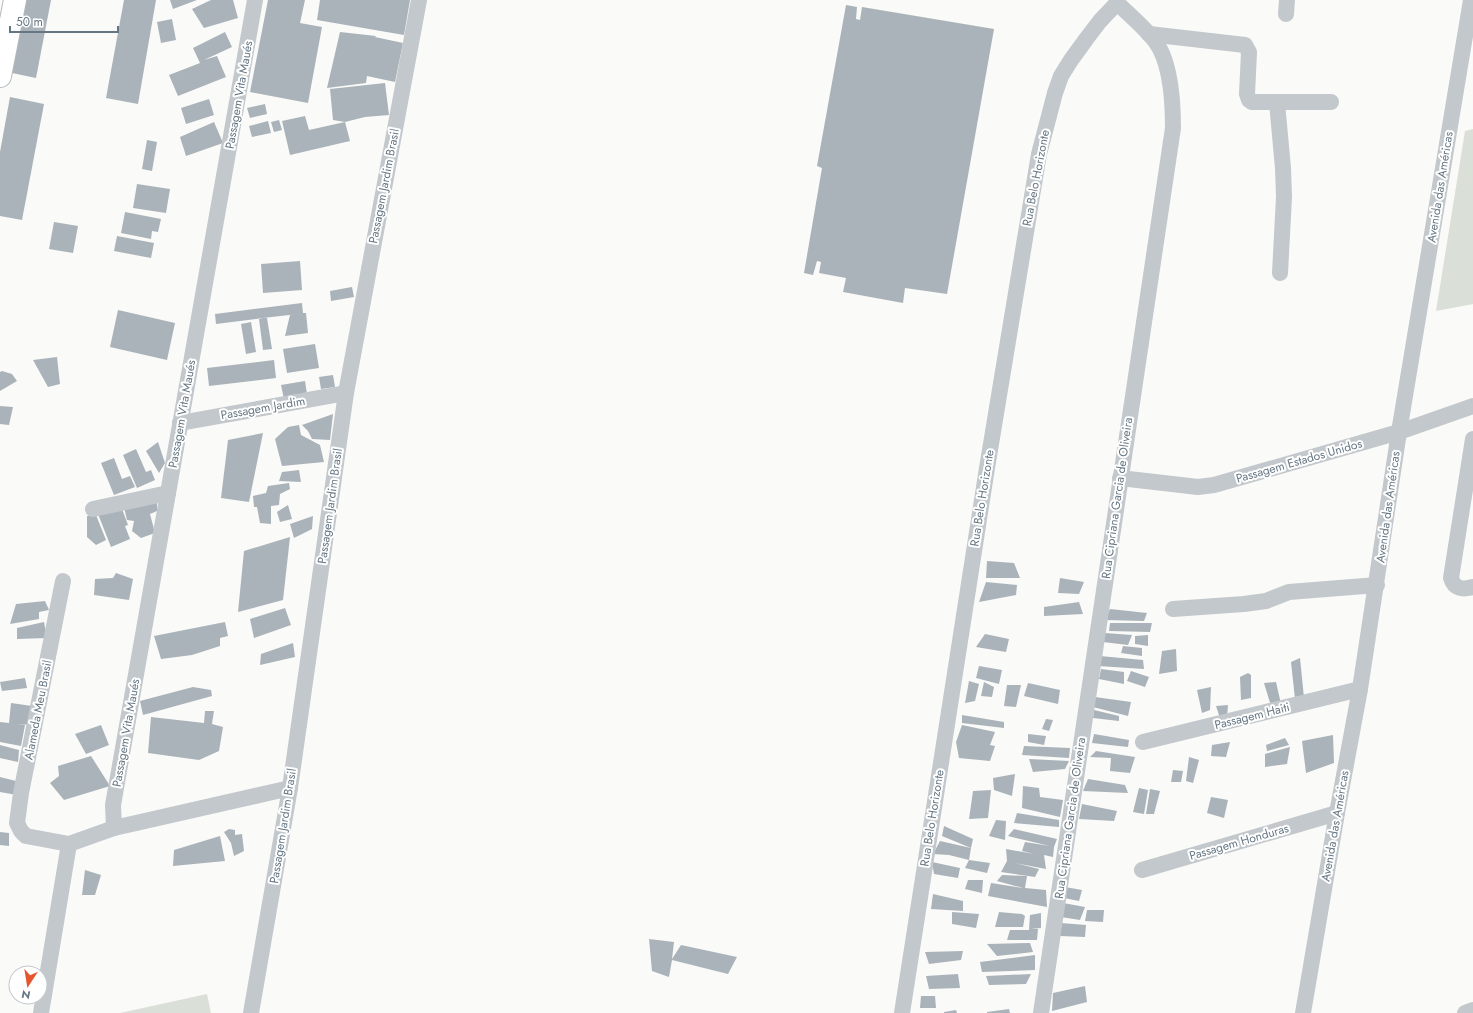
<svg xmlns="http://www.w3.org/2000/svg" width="1473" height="1013" viewBox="0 0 1473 1013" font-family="Jost,sans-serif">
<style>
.green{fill:#dadfd7}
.building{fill:#aab3b9}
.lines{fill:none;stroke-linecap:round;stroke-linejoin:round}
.secondary-casing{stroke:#b3babf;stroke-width:24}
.street{stroke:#c3c8cc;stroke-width:16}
.secondary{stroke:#fff;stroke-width:22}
.labels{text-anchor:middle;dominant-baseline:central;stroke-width:4;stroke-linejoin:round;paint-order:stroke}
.street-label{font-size:12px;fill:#657683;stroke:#fff}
</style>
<rect width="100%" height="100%" fill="#fafaf8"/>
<g class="green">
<polygon points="1473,129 1473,304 1436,311 1465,131"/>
<polygon points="207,994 211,1013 120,1013"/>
</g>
<g class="building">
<polygon points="26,0 51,0 36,78 12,73"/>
<polygon points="124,0 156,0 138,104 106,98"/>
<polygon points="170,0 197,0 173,9"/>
<polygon points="211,0 233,0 238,18 204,28 192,9"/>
<polygon points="268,0 305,0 300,23 322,27 308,103 250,92"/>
<polygon points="320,0 410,0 404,35 317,20"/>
<polygon points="846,5 857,7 856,19 860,20 862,7 994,29 947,294 905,288 903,303 843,292 846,278 819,273 821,262 817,261 813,275 804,273 822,168 817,166"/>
<polygon points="172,19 176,40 161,43 157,22"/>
<polygon points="225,32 232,47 204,60 217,56 226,77 178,96 169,75 200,63 193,48"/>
<polygon points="340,32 376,36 375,37 403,43 395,82 367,76 366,83 327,88"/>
<polygon points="385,83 389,115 365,117 345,122 350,141 290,155 282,121 305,116 309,130 345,122 333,120 330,89"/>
<polygon points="10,97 44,104 22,220 0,216 0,152"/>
<polygon points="209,99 214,115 186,124 181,108"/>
<polygon points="265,104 267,114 250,118 247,108"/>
<polygon points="279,120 282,130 274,132 271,122"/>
<polygon points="268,121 271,133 252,137 249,126"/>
<polygon points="214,122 223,143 186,156 180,137"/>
<polygon points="147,140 157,142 152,171 142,169"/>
<polygon points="137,184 170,189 166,213 133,208"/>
<polygon points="125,212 161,219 158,232 152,231 151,239 121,233"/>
<polygon points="54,222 78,226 73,253 49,249"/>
<polygon points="117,236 154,243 151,258 114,251"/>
<polygon points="300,261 302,290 263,293 261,264"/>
<polygon points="352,287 354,297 331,301 330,291"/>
<polygon points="302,303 303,313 306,313 308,333 285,336 290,315 298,314 263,318 267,318 272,349 263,350 259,319 263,318 216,324 215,314"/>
<polygon points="118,310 175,323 167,360 110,347"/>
<polygon points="251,322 256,352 246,354 241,324"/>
<polygon points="315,344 319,368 287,373 283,349"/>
<polygon points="57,357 60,384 48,387 33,360"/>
<polygon points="274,360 276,378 209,386 207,368"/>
<polygon points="2,371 12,374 17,381 0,391 0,372"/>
<polygon points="333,375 335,387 321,389 319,377"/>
<polygon points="305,381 307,394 284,399 281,385"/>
<polygon points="0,406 13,407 9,425 0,424"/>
<polygon points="333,414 330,440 312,439 308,431 302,425"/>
<polygon points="299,425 301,435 320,445 324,462 282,466 275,439 288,427"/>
<polygon points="263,433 249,502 221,498 228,440"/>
<polygon points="158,442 165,463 159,473 146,451"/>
<polygon points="136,449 146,472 151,470 155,480 137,488 123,455"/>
<polygon points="114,458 122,479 130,476 135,487 114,495 101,463"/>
<polygon points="299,470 301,482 279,481 282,472"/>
<polygon points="289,483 290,489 280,494 279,505 271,506 271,524 260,523 257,507 254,507 253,496 266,493 268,486"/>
<polygon points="157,500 157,511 150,514 155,533 141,538 132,531 134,521 127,520 124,507"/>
<polygon points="288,505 292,519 280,522 277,512"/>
<polygon points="121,506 128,525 125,526 130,539 111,547 98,514"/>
<polygon points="96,515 106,540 96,545 87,537 87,516"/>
<polygon points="313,516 312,529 294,538 290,524"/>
<polygon points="290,537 283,600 238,612 244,551"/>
<polygon points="987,561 1014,563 1020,578 986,578"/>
<polygon points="116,573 133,579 129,600 94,595 95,579 113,578"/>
<polygon points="1060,578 1084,582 1079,594 1058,593"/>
<polygon points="986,582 1017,585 1016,595 979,602"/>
<polygon points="45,601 49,610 39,612 39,619 10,624 16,604"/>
<polygon points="1079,602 1083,614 1044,616 1044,607"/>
<polygon points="285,608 291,625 254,638 250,619"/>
<polygon points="1110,609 1147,613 1144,621 1105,620"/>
<polygon points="44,622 47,638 17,639 17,628"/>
<polygon points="225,622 228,636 220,638 220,646 192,655 161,659 154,636"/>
<polygon points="1110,623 1152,623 1150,632 1109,631"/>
<polygon points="1105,633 1132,635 1128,645 1103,642"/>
<polygon points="985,634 1009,639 1006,652 976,647"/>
<polygon points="1148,635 1148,646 1135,644 1135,636"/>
<polygon points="293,643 295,657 260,665 261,654"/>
<polygon points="1123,646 1142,648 1142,656 1121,653"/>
<polygon points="1176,649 1177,671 1159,674 1162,651"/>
<polygon points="1100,656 1143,660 1144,669 1098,666"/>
<polygon points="1300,658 1304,698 1295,699 1291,662"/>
<polygon points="979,666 1002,670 999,684 976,678"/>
<polygon points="1101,669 1124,672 1124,684 1099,679"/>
<polygon points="1131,671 1149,677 1145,687 1127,681"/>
<polygon points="1248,673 1251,675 1251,698 1241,700 1240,677"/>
<polygon points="25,678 27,688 2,691 0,682"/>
<polygon points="969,681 979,684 975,701 965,703"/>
<polygon points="984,682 994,687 992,697 981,696"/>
<polygon points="1276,682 1281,704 1271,706 1264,683"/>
<polygon points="1028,683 1060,690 1058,704 1024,696"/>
<polygon points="1007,685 1021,685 1016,707 1004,706"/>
<polygon points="193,687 211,690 212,696 143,715 140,701"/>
<polygon points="1211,687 1210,710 1202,713 1197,690"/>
<polygon points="1095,697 1131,702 1128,716 1093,707"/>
<polygon points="11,703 32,706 31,725 17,724 25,725 21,746 0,742 0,722 9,723"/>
<polygon points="1228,705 1227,717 1220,718 1216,706"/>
<polygon points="1094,710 1119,716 1119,721 1093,718"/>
<polygon points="205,711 214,711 212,724 223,727 219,751 199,760 148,753 151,717 204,723"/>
<polygon points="962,715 1004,722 1004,728 962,723"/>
<polygon points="1046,719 1053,720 1049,731 1042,729"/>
<polygon points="101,725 109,745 86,754 75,734"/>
<polygon points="962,725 995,732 990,745 995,746 990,761 959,758 956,742"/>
<polygon points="1028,734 1046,736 1044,745 1028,742"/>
<polygon points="1094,734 1129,740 1128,747 1092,743"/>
<polygon points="1333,735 1334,763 1306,773 1302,741"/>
<polygon points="1285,738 1289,745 1267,751 1266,745"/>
<polygon points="1230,742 1226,757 1211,756 1212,745"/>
<polygon points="0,745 19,750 18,762 0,758"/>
<polygon points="1024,746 1070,748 1069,758 1022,755"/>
<polygon points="1290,747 1287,764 1265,767 1265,754"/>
<polygon points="1096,751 1135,757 1130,773 1110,771 1111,758 1090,757"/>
<polygon points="91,756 110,786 64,800 50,783 59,776 58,766"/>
<polygon points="1189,757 1199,760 1193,783 1186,781"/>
<polygon points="1029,759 1069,761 1065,769 1033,772"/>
<polygon points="1173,770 1183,771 1181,782 1171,782"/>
<polygon points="1015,774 1012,796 994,790 993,778"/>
<polygon points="0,777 20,782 17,795 0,792"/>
<polygon points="1088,779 1125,785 1128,793 1083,791"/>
<polygon points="1023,786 1039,788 1040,797 1063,800 1060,817 1022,808"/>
<polygon points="1139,788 1148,790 1144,814 1133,812"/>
<polygon points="1150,789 1160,791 1154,814 1146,814"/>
<polygon points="991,790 988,818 969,819 973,791"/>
<polygon points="1211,797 1228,800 1224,818 1207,813"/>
<polygon points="1082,804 1117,811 1114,821 1079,819"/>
<polygon points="1017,813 1059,820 1059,827 1014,823"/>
<polygon points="996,820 1006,821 1005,840 989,836"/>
<polygon points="944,826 973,839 971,848 942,836"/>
<polygon points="229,829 235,830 235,835 242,834 244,851 234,856 231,843 224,832"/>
<polygon points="1014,829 1057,839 1054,847 1053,857 1044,855 1046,869 1015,863 1039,869 1035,877 1001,872 1007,861 1006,849 1034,854 1022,851 1025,842 1050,846 1008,836"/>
<polygon points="0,832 9,833 9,846 0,845"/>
<polygon points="220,836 225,861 173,866 174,850"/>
<polygon points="940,841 971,848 969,860 949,855 933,854"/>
<polygon points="969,860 990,863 987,873 965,868"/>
<polygon points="932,862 960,868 958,878 934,874"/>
<polygon points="85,870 101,875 95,895 82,895"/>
<polygon points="1002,875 1027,876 1025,888 1046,890 1047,907 988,896 991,883 1023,888 997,881"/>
<polygon points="968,880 983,880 982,893 965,889"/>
<polygon points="1065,887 1082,890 1079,901 1064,898"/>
<polygon points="933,894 963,901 963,911 931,909"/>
<polygon points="1063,903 1085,907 1080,920 1061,917"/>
<polygon points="1087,910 1104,910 1103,922 1085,921"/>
<polygon points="952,912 979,914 976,928 952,924"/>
<polygon points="999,912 1022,914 1025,916 1023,927 995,927"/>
<polygon points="1041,913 1041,928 1031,929 1038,929 1037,940 1007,940 1010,930 1029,930 1030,915"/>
<polygon points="1061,923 1086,925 1085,937 1060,936"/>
<polygon points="649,939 674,942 672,959 681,945 737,957 728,974 672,960 669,977 652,971"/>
<polygon points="1030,943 1033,952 997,956 987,944"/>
<polygon points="963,951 961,960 929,964 925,952"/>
<polygon points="1035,955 1035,970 982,972 980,962"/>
<polygon points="958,974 960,988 929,989 926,976"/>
<polygon points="1031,974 1026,984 989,985 986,976"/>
<polygon points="1085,986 1087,1002 1052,1011 1053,993"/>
<polygon points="921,996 935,996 936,1008 920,1008"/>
<polygon points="1009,1009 1010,1013 987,1013 987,1012"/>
<polygon points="956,1010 957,1013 944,1013 944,1012"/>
</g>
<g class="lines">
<defs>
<polyline id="secondary" points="0,76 15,0"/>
</defs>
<use href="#secondary" class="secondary-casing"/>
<g class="street">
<polyline points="1286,14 1287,0"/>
<polyline points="1149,34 1245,45 1249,52 1247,94 1249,100 1252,102 1331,102"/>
<polyline points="1277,103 1283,168 1284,197 1280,273"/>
<polyline points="180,423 346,393"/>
<path d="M1473,439L1451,578C1454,589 1463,590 1473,587"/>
<polyline points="1120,478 1198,487 1214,485 1399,432 1473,406"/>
<polyline points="93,509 168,493"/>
<polyline points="63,581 21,793 17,823 21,831 26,836 69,844 114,828 290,788"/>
<polyline points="1173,609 1244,604 1266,601 1289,592 1377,585"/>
<polyline points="1143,742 1360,689"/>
<polyline points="114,828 113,805 255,0"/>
<polyline points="1142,870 1337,813"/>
<polyline points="41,1013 69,844"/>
<polyline points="251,1013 290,788 346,393 419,0"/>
<polyline points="902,1013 987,468 1039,154 1055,93 1061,76 1071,60 1087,38 1100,21 1117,3"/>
<path d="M1041,1013L1173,128C1173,102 1171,62 1155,41C1144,27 1130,15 1117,3"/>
<polyline points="1303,1013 1337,813 1360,689 1399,432 1471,0"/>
<polyline points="1465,1013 1473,1010"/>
</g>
<use href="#secondary" class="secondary"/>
</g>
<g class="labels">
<g class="street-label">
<text transform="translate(239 95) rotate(-80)">Passagem Vita Maués</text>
<text transform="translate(1036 178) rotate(-79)">Rua Belo Horizonte</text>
<text transform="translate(384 186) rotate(-79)">Passagem Jardim Brasil</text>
<text transform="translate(1440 187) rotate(-81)">Avenida das Américas</text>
<text transform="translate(263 408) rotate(-10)">Passagem Jardim</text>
<text transform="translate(182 414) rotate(-80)">Passagem Vita Maués</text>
<text transform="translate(1299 461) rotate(-16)">Passagem Estados Unidos</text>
<text transform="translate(982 498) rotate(-81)">Rua Belo Horizonte</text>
<text transform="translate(1117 498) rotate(-82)">Rua Cipriana Garcia de Oliveira</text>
<text transform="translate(330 506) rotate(-82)">Passagem Jardim Brasil</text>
<text transform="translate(1388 507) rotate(-82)">Avenida das Américas</text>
<text transform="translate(38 710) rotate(-79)">Alameda Meu Brasil</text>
<text transform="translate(1252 716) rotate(-14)">Passagem Haiti</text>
<text transform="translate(126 733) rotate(-80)">Passagem Vita Maués</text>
<text transform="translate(932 818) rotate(-81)">Rua Belo Horizonte</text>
<text transform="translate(1070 818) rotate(-82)">Rua Cipriana Garcia de Oliveira</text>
<text transform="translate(283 826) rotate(-81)">Passagem Jardim Brasil</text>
<text transform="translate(1335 826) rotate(-80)">Avenida das Américas</text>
<text transform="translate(1239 842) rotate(-16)">Passagem Honduras</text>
</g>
</g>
<g transform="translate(28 985) rotate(192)"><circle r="19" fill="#ffffff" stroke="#c1c8cd"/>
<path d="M0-3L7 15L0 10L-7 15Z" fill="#e4572e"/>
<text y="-6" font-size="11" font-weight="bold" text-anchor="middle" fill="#657683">N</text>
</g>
<path d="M10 26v6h108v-6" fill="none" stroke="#657683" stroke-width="2"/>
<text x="16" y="26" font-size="12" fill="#657683" stroke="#ffffff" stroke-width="3" paint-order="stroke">50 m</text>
</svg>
